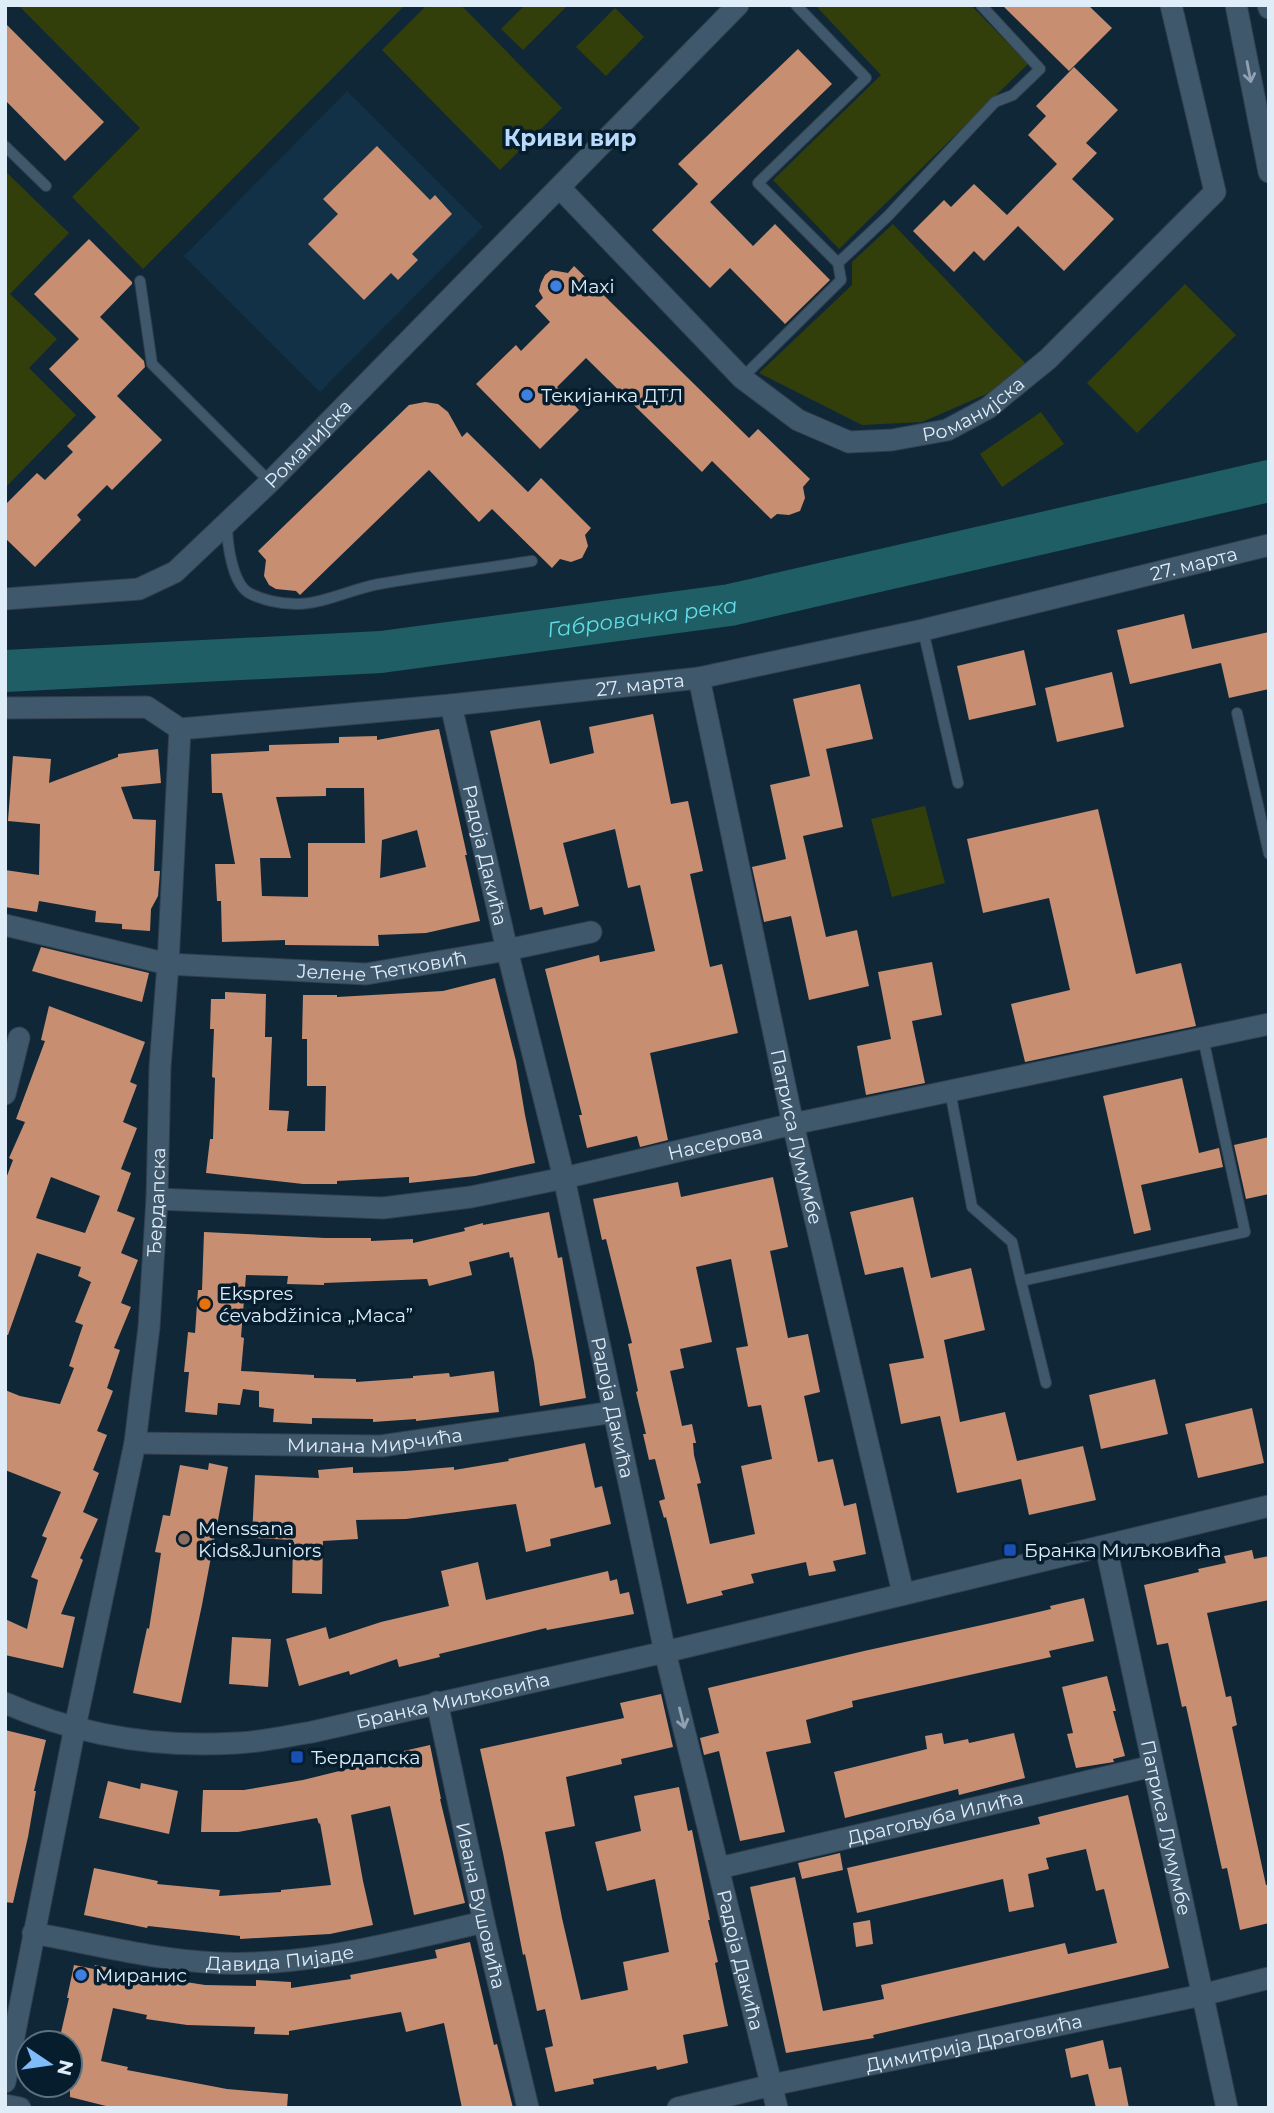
<svg xmlns="http://www.w3.org/2000/svg" width="1274" height="2113" viewBox="0 0 1274 2113" font-family="Montserrat,sans-serif">
<style>
.built{fill:#123046}
.park{fill:#333f0a}
.lines{fill:none;stroke-linecap:round;stroke-linejoin:round}
.river{stroke:#1e5e64;stroke-width:42}
.building{fill:#c78e71;fill-rule:evenodd}
.lane-casing{stroke:#31404f;stroke-width:12}
.street-casing{stroke:#31404f;stroke-width:23}
.secondary-casing{stroke:#31404f;stroke-width:23}
.lane{stroke:#40586c;stroke-width:10}
.street{stroke:#40586c;stroke-width:21}
.secondary{stroke:#40586c;stroke-width:21}
.oneway{stroke:#90a2b2}
.shop-dot{fill:#3f7fe0;stroke:#061d2e;stroke-width:2.5}
.food-dot{fill:#e8710a;stroke:#061d2e;stroke-width:2.5}
.education-dot{fill:#8d6e63;stroke:#061d2e;stroke-width:2.5}
.transit-dot{fill:#1a4fb4;stroke:#061d2e;stroke-width:2.5}
.labels{text-anchor:middle;dominant-baseline:central;stroke-width:7;stroke-linejoin:round;paint-order:stroke}
.poi-label{font-size:19px;fill:#dfedf9;stroke:#061d2e;text-anchor:start}
.street-label{font-size:19px;fill:#dfedf9;stroke:#061d2e}
.water-label{font-size:21px;font-style:italic;fill:#63dee9;stroke:#061d2e}
.quarter-label{font-size:23px;font-weight:bold;fill:#b8dbfd;stroke:#061d2e}
</style>
<rect width="100%" height="100%" fill="#102738"/>
<polygon class="built" points="347,91 483,227 320,392 184,256"/>
<g class="park">
<polygon points="18,5 405,5 143,269 72,197 140,128"/>
<polygon points="427,5 461,5 562,108 500,170 382,50"/>
<polygon points="525,5 568,5 523,50 501,29"/>
<polygon points="815,5 971,5 1028,64 839,249 773,180 881,75"/>
<polygon points="615,8 644,37 606,76 576,47"/>
<polygon points="5,171 69,233 10,294 57,339 29,368 76,415 5,488"/>
<polygon points="893,224 1025,363 998,389 922,422 862,425 759,373 852,285 852,262"/>
<polygon points="1185,284 1236,335 1137,433 1087,383"/>
<polygon points="1041,412 1064,444 1002,487 980,454"/>
<polygon points="925,806 945,883 892,897 871,819"/>
</g>
<g class="lines">
<path class="river" id="s1" d="M5,671L381,652L730,605L1269,481"/>
</g>
<g class="building">
<polygon points="1002,5 1088,5 1112,28 1069,71"/>
<polygon points="5,23 104,122 65,161 5,100"/>
<polygon points="798,49 832,84 710,202 753,246 775,224 830,280 785,324 730,268 710,288 652,230 698,184 678,164"/>
<polygon points="1074,67 1118,110 1086,143 1097,153 1072,179 1114,219 1064,271 1018,226 984,261 974,251 954,272 913,231 944,200 951,207 974,184 1007,215 1057,164 1028,135 1046,116 1036,106"/>
<polygon points="377,146 430,200 435,195 452,214 412,254 418,260 398,280 391,273 364,300 308,244 338,214 323,199"/>
<polygon points="89,239 132,282 132,284 100,317 144,361 145,367 117,396 162,440 112,490 107,485 77,515 81,520 35,567 5,538 5,505 37,473 45,480 73,452 67,446 96,417 49,369 79,339 34,294"/>
<polygon points="574,266 749,438 758,429 810,479 803,487 805,498 800,511 789,515 777,514 771,519 712,461 702,472 586,358 557,387 579,410 540,449 476,384 516,345 521,351 550,322 535,306 543,298 539,291 541,283 545,275 551,270 568,273"/>
<polygon points="425,402 438,404 448,412 462,437 467,432 528,492 541,478 591,528 585,535 588,546 582,558 571,562 560,559 552,568 492,509 479,522 429,470 300,595 296,591 276,589 269,585 264,576 266,560 258,551 409,405"/>
<polygon points="1184,614 1192,649 1269,632 1269,689 1229,698 1221,663 1130,684 1117,630"/>
<polygon points="1024,650 1036,705 969,720 957,666"/>
<polygon points="1112,672 1124,727 1057,742 1045,688"/>
<polygon points="860,684 873,739 826,749 843,827 803,836 826,937 857,930 869,986 809,1000 791,916 764,922 752,867 786,859 770,785 810,776 793,699"/>
<polygon points="653,714 671,804 688,801 703,871 690,874 710,967 722,964 738,1033 650,1053 668,1140 640,1147 637,1136 587,1148 579,1115 582,1115 545,969 599,955 600,962 655,951 640,885 628,888 615,829 563,843 579,906 544,915 542,907 530,910 490,731 540,720 550,764 594,753 589,727"/>
<path d="M439,729L467,855H465L480,921L426,933L378,935L379,946L285,945V940L222,942L221,901H217L215,864H235L222,793H212L211,754L269,751V745L339,743V737L377,736V740ZM326,788H364L365,843H308V897L262,896L260,858H291L276,797L326,796ZM417,830L426,867L380,878L382,840Z"/>
<polygon points="158,749 161,783 121,787 133,819 156,820 154,871 160,871 158,896 151,909 150,931 122,929 122,924 95,922 96,911 39,901 37,912 5,907 5,870 39,875 40,824 8,821 13,756 51,759 49,783 118,757 118,754"/>
<polygon points="1098,809 1136,974 1181,963 1196,1026 1025,1062 1011,1004 1070,990 1049,898 983,913 967,839"/>
<polygon points="41,947 149,973 142,1002 32,971"/>
<polygon points="932,962 942,1015 912,1021 925,1083 866,1095 857,1046 891,1039 878,972"/>
<polygon points="495,978 516,1061 525,1115 535,1163 475,1176 409,1183 409,1177 337,1181 337,1184 303,1184 206,1173 210,1139 213,1139 215,1078 212,1077 214,1029 210,1029 211,999 225,999 225,992 266,994 265,1037 272,1037 269,1110 289,1111 287,1131 325,1131 326,1086 307,1086 307,1039 302,1039 303,995 337,995 337,997 443,991"/>
<path d="M49,1006L145,1042L130,1082L137,1085L123,1122L137,1128L121,1169L131,1173L117,1211L135,1218L121,1253L138,1260L121,1303L131,1307L114,1348L120,1350L107,1388L113,1391L97,1431L107,1435L93,1470L99,1473L83,1512L98,1519L80,1558L83,1560L61,1614L75,1617L63,1668L5,1655V1619L27,1629L38,1580L31,1577L47,1538L42,1536L61,1492L5,1470V1390L20,1396L60,1404L74,1368L69,1366L83,1325L75,1322L91,1282L78,1276L81,1267L37,1253L8,1335H5V1181L13,1160L9,1158L25,1122L16,1119L45,1041L41,1040ZM51,1177L100,1196L85,1233L36,1218Z"/>
<polygon points="1182,1078 1199,1153 1219,1148 1223,1167 1141,1185 1151,1230 1134,1234 1103,1096"/>
<polygon points="1269,1137 1269,1194 1246,1199 1234,1145"/>
<path d="M773,1177L788,1247L770,1251L788,1338L808,1334L820,1392L804,1396L818,1462L833,1459L844,1506L856,1503L866,1554L833,1561L836,1571L809,1576L806,1562L751,1574L754,1583L721,1591L723,1595L687,1604L666,1517L664,1518L659,1501L665,1499L655,1459L649,1460L643,1434H646L636,1392L638,1391L628,1344L632,1343L606,1239L602,1240L593,1199L678,1182L681,1197ZM731,1259L748,1346L736,1348L748,1407L761,1405L772,1459L741,1466L755,1534L710,1544L697,1484L701,1483L694,1455L693,1443H696L692,1424L682,1426L670,1371L684,1368L680,1349L712,1342L696,1267Z"/>
<polygon points="913,1197 931,1278 971,1268 985,1330 944,1340 960,1422 1005,1412 1017,1461 1083,1446 1096,1500 1029,1515 1021,1479 957,1493 940,1416 901,1424 889,1364 924,1358 903,1267 865,1275 850,1212"/>
<polygon points="549,1212 558,1258 562,1257 586,1398 540,1406 534,1362 513,1257 510,1258 509,1252 469,1262 472,1275 429,1286 427,1279 324,1283 324,1285 287,1284 288,1276 246,1275 241,1337 244,1338 241,1371 314,1375 314,1378 356,1379 356,1382 413,1378 413,1376 449,1373 450,1377 494,1371 499,1412 416,1421 416,1419 373,1422 373,1419 312,1418 312,1424 273,1422 274,1409 259,1407 259,1391 243,1389 240,1405 218,1403 217,1415 185,1412 189,1372 184,1372 188,1332 195,1333 198,1290 202,1290 204,1232 325,1238 371,1238 371,1241 413,1239 413,1243 465,1231 464,1228 483,1223 483,1225"/>
<polygon points="1155,1379 1168,1434 1101,1449 1089,1395"/>
<polygon points="1252,1408 1264,1463 1198,1478 1185,1424"/>
<polygon points="585,1443 595,1488 602,1486 611,1524 550,1539 551,1546 526,1552 516,1504 406,1519 356,1520 358,1539 323,1541 322,1594 292,1593 293,1540 252,1538 255,1475 319,1478 318,1470 353,1467 353,1473 405,1471 454,1467 454,1470 509,1461 508,1459"/>
<polygon points="209,1463 228,1467 202,1605 181,1703 133,1693 147,1628 149,1629 161,1553 155,1552 163,1515 170,1516 180,1465 208,1470"/>
<polygon points="1252,1550 1254,1559 1269,1556 1269,1600 1207,1613 1226,1697 1231,1696 1237,1725 1232,1727 1266,1885 1269,1885 1269,1923 1240,1930 1227,1868 1222,1869 1186,1706 1182,1707 1168,1643 1157,1645 1144,1585 1199,1572 1198,1569 1226,1563 1224,1556"/>
<polygon points="478,1562 486,1600 608,1571 610,1581 617,1579 620,1594 629,1592 634,1614 547,1630 546,1628 439,1654 440,1657 399,1667 397,1659 350,1675 349,1671 299,1686 286,1639 326,1627 329,1639 381,1622 449,1606 441,1571"/>
<polygon points="1084,1598 1094,1641 1049,1651 1051,1657 852,1701 853,1707 806,1720 811,1743 766,1752 785,1832 740,1841 719,1751 704,1755 700,1738 719,1733 708,1688 864,1651 991,1623 1051,1609 1050,1606"/>
<polygon points="232,1637 271,1639 268,1687 229,1684"/>
<polygon points="1107,1676 1116,1711 1113,1711 1125,1756 1113,1759 1114,1762 1076,1768 1067,1734 1073,1733 1062,1687"/>
<polygon points="661,1694 673,1747 621,1759 622,1764 566,1777 575,1826 545,1832 562,1918 581,2000 628,1990 623,1962 669,1952 655,1879 607,1891 595,1842 641,1831 634,1796 679,1787 688,1831 692,1830 710,1920 708,1920 718,1962 715,1963 728,2026 683,2035 688,2063 657,2070 656,2066 593,2079 594,2084 555,2092 545,2048 553,2046 545,2009 537,2011 525,1954 523,1955 503,1853 480,1749 624,1718 620,1703"/>
<polygon points="5,1730 46,1740 34,1791 36,1791 28,1837 13,1903 5,1902"/>
<polygon points="942,1733 944,1744 968,1739 969,1743 1014,1733 1025,1778 959,1795 958,1789 845,1818 834,1772 927,1749 925,1736"/>
<polygon points="430,1745 441,1799 440,1799 465,1903 414,1915 390,1806 351,1815 363,1881 373,1925 330,1934 240,1939 240,1936 148,1926 147,1928 84,1915 94,1868 158,1881 157,1884 220,1890 219,1896 281,1892 281,1890 331,1885 320,1823 319,1824 317,1818 238,1832 201,1832 203,1790 244,1790 303,1780 396,1757 395,1753"/>
<polygon points="108,1781 140,1789 141,1783 178,1791 169,1834 99,1818"/>
<polygon points="1128,1795 1169,1968 943,2019 873,2035 874,2038 786,2053 750,1887 795,1877 823,2011 884,1999 881,1985 916,1977 1065,1943 1068,1954 1117,1943 1104,1889 1096,1891 1086,1849 1046,1858 1049,1869 1028,1874 1034,1907 1009,1912 1003,1879 857,1913 847,1868 1040,1824 1038,1817"/>
<polygon points="840,1853 843,1870 802,1879 798,1863"/>
<polygon points="870,1920 873,1944 856,1947 853,1923"/>
<polygon points="470,1942 494,2045 497,2044 513,2108 462,2108 444,2023 406,2032 401,2012 289,2031 289,2035 254,2034 255,2027 187,2025 146,2019 147,2015 113,2008 101,2061 128,2067 127,2070 227,2089 288,2094 287,2108 114,2108 70,2097 70,2043 59,2041 69,1998 67,1998 74,1965 94,1969 95,1965 153,1977 205,1985 256,1986 256,1980 291,1982 291,1988 351,1979 350,1975 437,1958 435,1950"/>
<polygon points="1103,2040 1109,2069 1121,2067 1129,2108 1096,2108 1088,2074 1071,2078 1065,2049"/>
</g>
<g class="lines">
<defs>
<g id="lane">
<polyline points="796,5 866,78 758,183 838,263"/>
<polyline points="5,146 46,186"/>
<polyline points="140,281 152,364 270,482"/>
<polyline points="742,378 841,280 838,263 888,216 995,102 1013,95 1040,69 981,5"/>
<path d="M227,524C227,543 232,583 249,593C262,600 281,604 296,604C324,604 351,589 379,584C430,575 481,569 532,561"/>
<polyline points="923,630 958,783"/>
<polyline points="1237,713 1269,854"/>
<polyline points="950,1091 972,1207 1012,1242 1021,1281 1245,1232 1203,1038"/>
<polyline points="1021,1281 1046,1383"/>
</g>
<g id="street">
<path id="s2" d="M560,188L742,378L798,420L849,442L892,440L947,430L988,408L1048,359L1215,192L1171,5"/>
<path id="s3" d="M5,599L139,589L175,572L270,482L738,5"/>
<path id="s4" d="M699,678L793,1124L903,1593"/>
<path id="s5" d="M451,705L507,950L564,1178L665,1652L777,2108"/>
<path id="s6" d="M5,708L147,707L180,729L451,705L699,678L923,630L1269,545"/>
<path id="s7" d="M5,925L168,964L366,974L507,950L591,932"/>
<polyline points="5,1094 19,1038"/>
<path id="s8" d="M157,1199L383,1208L471,1197L564,1178L793,1124L1269,1024"/>
<path id="s9" d="M135,1443L381,1446L614,1412"/>
<path id="s10" d="M1106,1547L1227,2108"/>
<path id="s11" d="M437,1702L484,1922L528,2108"/>
<path id="s12" d="M719,1868L1153,1766"/>
<path id="s13" d="M33,1933C93,1944 155,1960 217,1963C307,1967 396,1942 484,1922"/>
<path id="s14" d="M5,2082L75,1727L135,1443L149,1327L157,1199L160,1067L168,964L180,729"/>
<polyline points="5,2105 20,2108"/>
<path id="s15" d="M678,2108L772,2085L1202,1995L1269,1978"/>
</g>
<g id="secondary">
<polyline points="1236,5 1269,172"/>
<polyline points="1268,5 1269,8"/>
<path id="s16" d="M5,1703C78,1735 158,1748 237,1743C262,1742 287,1736 312,1732L665,1652L1269,1506"/>
</g>
</defs>
<use href="#lane" class="lane-casing"/>
<use href="#street" class="street-casing"/>
<use href="#secondary" class="secondary-casing"/>
<use href="#lane" class="lane"/>
<use href="#street" class="street"/>
<use href="#secondary" class="secondary"/>
</g>
<defs><path id="oneway-shaft" d="M-6 0H5M1.5-3L5.5 0L1.5 3" fill="none" stroke-width="1.6" stroke-linecap="round" stroke-linejoin="round" transform="scale(1.75)"/></defs>
<g class="oneway">
<use href="#oneway-shaft" transform="translate(1249 72) rotate(79)"/>
<use href="#oneway-shaft" transform="translate(682 1718) rotate(76)"/>
</g>
<g class="shop-dot">
<circle cx="556" cy="286" r="7"/>
<circle cx="527" cy="395" r="7"/>
<circle cx="81" cy="1975" r="7"/>
</g>
<circle class="food-dot" cx="205" cy="1304" r="7"/>
<circle class="education-dot" cx="184" cy="1539" r="7"/>
<g class="transit-dot">
<rect x="1003" y="1543" width="14" height="14" rx="3.5"/>
<rect x="290" y="1750" width="14" height="14" rx="3.5"/>
</g>
<g class="labels">
<g class="poi-label">
<text x="570" y="286">Maxi</text>
<text x="541" y="395">Текијанка ДТЛ</text>
<text x="219" y="1293">Ekspres<tspan x="219" dy="22">ćevabdžinica „Maca”</tspan></text>
<text x="198" y="1528">Menssana<tspan x="198" dy="22">Kids&amp;Juniors</tspan></text>
<text x="1024" y="1550">Бранка Миљковића</text>
<text x="311" y="1757">Ђердапска</text>
<text x="95" y="1975">Миранис</text>
</g>
<g class="street-label">
<text stroke="none"><textPath href="#s2" startOffset="520">Романијска</textPath></text>
<text stroke="none"><textPath href="#s3" startOffset="359">Романијска</textPath></text>
<text stroke="none"><textPath href="#s6" startOffset="1211">27. марта</textPath></text>
<text stroke="none"><textPath href="#s6" startOffset="644">27. марта</textPath></text>
<text stroke="none"><textPath href="#s5" startOffset="154">Радоја Дакића</textPath></text>
<text stroke="none"><textPath href="#s7" startOffset="382">Јелене Ћетковић</textPath></text>
<text stroke="none"><textPath href="#s4" startOffset="469">Патриса Лумумбе</textPath></text>
<text stroke="none"><textPath href="#s8" startOffset="565">Насерова</textPath></text>
<text stroke="none"><textPath href="#s14" startOffset="894">Ђердапска</textPath></text>
<text stroke="none"><textPath href="#s5" startOffset="721">Радоја Дакића</textPath></text>
<text stroke="none"><textPath href="#s9" startOffset="240">Милана Мирчића</textPath></text>
<text stroke="none"><textPath href="#s16" startOffset="458">Бранка Миљковића</textPath></text>
<text stroke="none"><textPath href="#s12" startOffset="222">Драгољуба Илића</textPath></text>
<text stroke="none"><textPath href="#s10" startOffset="287">Патриса Лумумбе</textPath></text>
<text stroke="none"><textPath href="#s11" startOffset="208">Ивана Вушовића</textPath></text>
<text stroke="none"><textPath href="#s13" startOffset="250">Давида Пијаде</textPath></text>
<text stroke="none"><textPath href="#s5" startOffset="1288">Радоја Дакића</textPath></text>
<text stroke="none"><textPath href="#s15" startOffset="303">Димитрија Драговића</textPath></text>
</g>
<g class="water-label">
<text stroke="none"><textPath href="#s1" startOffset="640">Габровачка река</textPath></text>
</g>
<g class="quarter-label">
<text x="570" y="138">Криви вир</text>
</g>
</g>
<rect width="1274" height="2113" fill="none" stroke="#dfedf9" stroke-width="14"/>
<g transform="translate(49 2064) rotate(103)"><circle r="33" fill="#061d2e" stroke="#5d707f" stroke-width="2"/>
<path d="M0-5L12 26L0 18L-12 26Z" fill="#7ebdf9"/>
<text y="-10" font-size="19" font-weight="bold" text-anchor="middle" fill="#dfedf9">N</text>
</g>
</svg>
